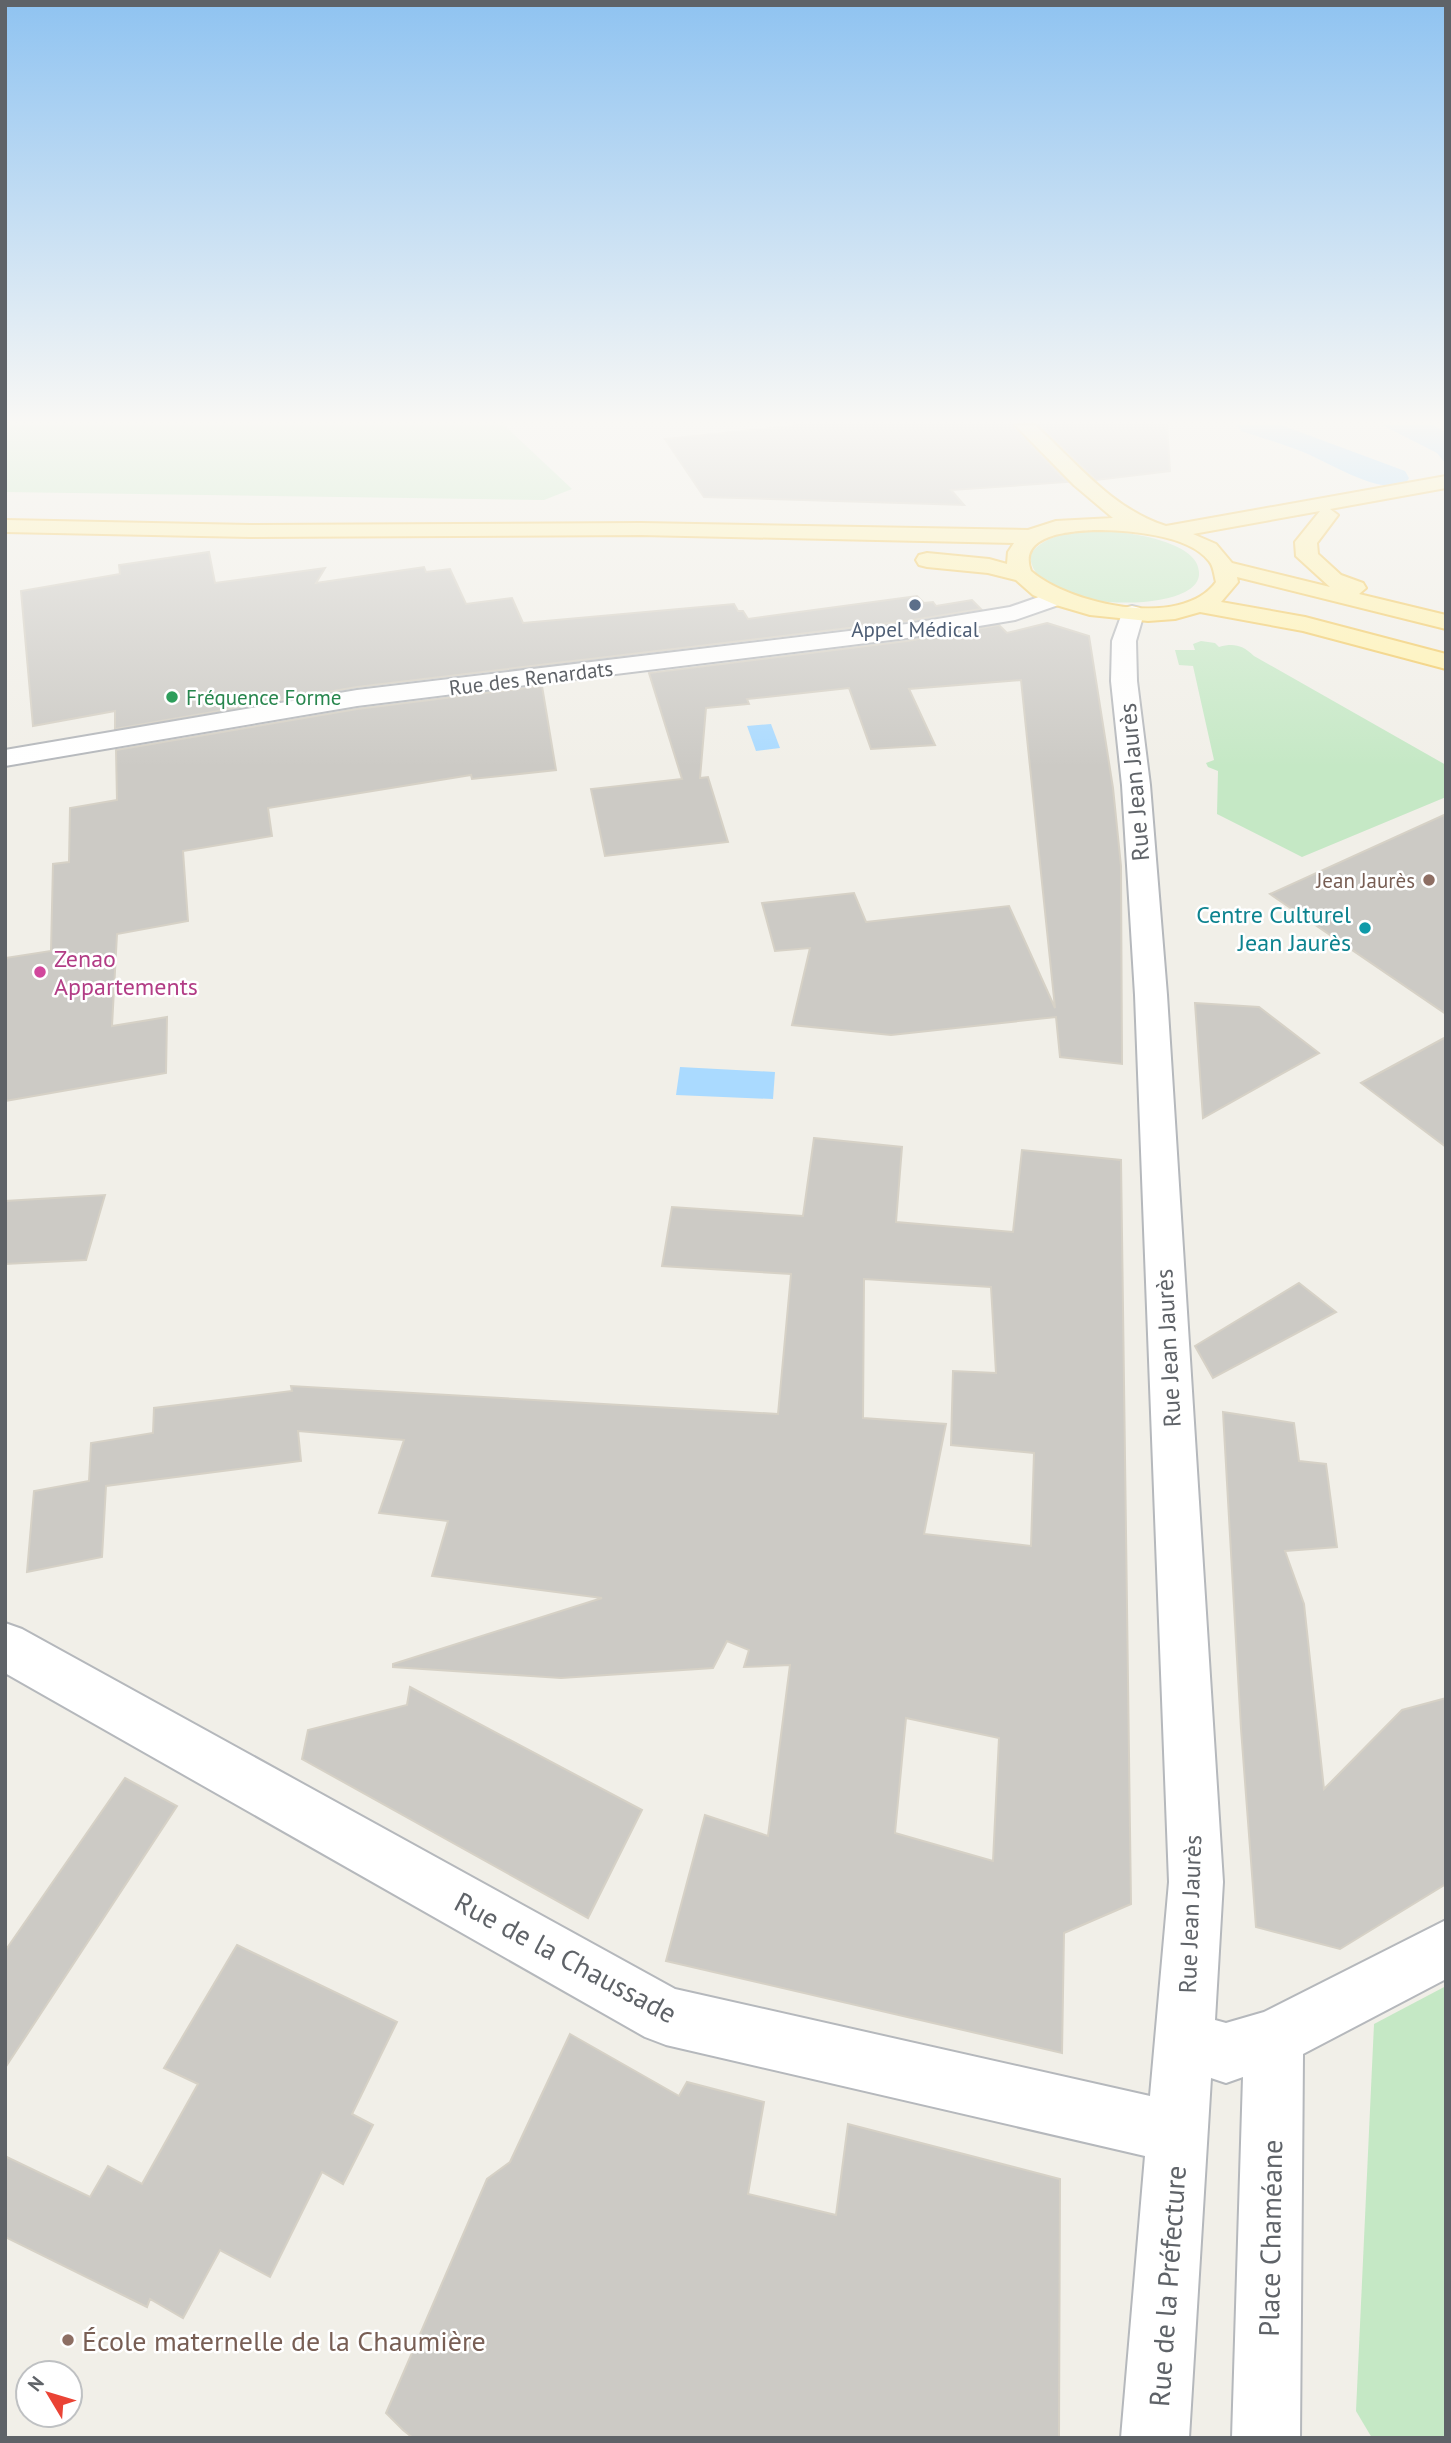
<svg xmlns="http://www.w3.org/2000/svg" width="1451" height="2443" viewBox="0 0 1451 2443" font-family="'PT Sans',sans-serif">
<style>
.green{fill:#c5e8c5}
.water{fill:#aadaff}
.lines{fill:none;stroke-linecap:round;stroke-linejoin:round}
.canal{fill:#aadaff;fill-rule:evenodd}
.building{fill:#cccac5;stroke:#d6d1c6;stroke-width:2;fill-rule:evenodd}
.minor-casing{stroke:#b5b8bc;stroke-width:4}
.primary-casing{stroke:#f2c960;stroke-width:4}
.minor{fill:#fff;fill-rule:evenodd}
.primary{fill:#fff2af;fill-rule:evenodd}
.service-dot{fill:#5c6f8a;stroke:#fff;stroke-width:2.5}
.leisure-dot{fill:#2e9e5b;stroke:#fff;stroke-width:2.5}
.education-dot{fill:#8d6e63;stroke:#fff;stroke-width:2.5}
.culture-dot{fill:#0f9aa8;stroke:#fff;stroke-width:2.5}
.hotel-dot{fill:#d1479c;stroke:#fff;stroke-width:2.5}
.labels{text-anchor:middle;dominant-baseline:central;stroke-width:5;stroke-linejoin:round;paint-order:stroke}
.far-service-label{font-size:21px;fill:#4e5e75;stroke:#fff}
.far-street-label{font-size:21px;fill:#5f6368;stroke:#fff}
.far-leisure-label{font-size:21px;fill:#27864d;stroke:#fff;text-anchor:start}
.far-education-label{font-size:21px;fill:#785e54;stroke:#fff;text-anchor:end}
.street-label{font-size:24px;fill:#5f6368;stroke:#fff}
.culture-label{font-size:24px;fill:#0d838f;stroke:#fff;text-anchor:end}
.hotel-label{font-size:24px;fill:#b23c85;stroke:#fff;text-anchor:start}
.near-street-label{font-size:28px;fill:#5f6368;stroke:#fff}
.near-education-label{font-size:28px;fill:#785e54;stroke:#fff;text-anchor:start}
</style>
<rect width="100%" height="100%" fill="#f1efe8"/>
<g class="green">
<polygon points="5,425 504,425 572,489 544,500 5,492"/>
<path d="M1101,530C1124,532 1198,540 1199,572C1200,581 1193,588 1185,592C1150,611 1031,608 1030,554C1048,533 1074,531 1101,530Z"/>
<path d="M1201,641L1215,643L1219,647C1234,643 1242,645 1254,656L1446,765V797L1302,857L1217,814L1218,771L1208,767L1206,763L1214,760L1193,666L1179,665L1175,650H1195L1193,644Z"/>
<polygon points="1446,1986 1446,2438 1372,2438 1356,2411 1374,2024"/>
</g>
<g class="water">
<polygon points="1382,425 1433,425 1446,432 1446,464 1437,453"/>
<polygon points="771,724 780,748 756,751 747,726"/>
<polygon points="680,1067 775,1072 773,1099 676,1095"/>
</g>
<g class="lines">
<path class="canal" d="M1237,425H1281L1405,471L1409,478L1405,485C1373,493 1328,461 1298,450C1279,443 1260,437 1241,431Z"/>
</g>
<g class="building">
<polygon points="801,425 1012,425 1067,482 951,490 964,505 704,497 665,439"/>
<polygon points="1039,425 1167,425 1170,471 1096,480"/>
<polygon points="209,552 215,583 325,568 316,583 424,567 426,572 450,569 466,604 512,598 523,623 734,604 738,611 743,611 748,619 917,596 924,603 933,602 936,606 972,600 981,609 907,621 357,687 115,729 115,711 33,726 21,591 120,574 119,565"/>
<polygon points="1047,623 1089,636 1113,788 1121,866 1122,1064 1060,1057 1056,1017 891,1035 792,1025 810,948 775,951 762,903 854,893 866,922 1009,906 1055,1008 1021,680 909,689 935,745 871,749 849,688 747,699 749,704 706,708 700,778 708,777 728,842 605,856 591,789 682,779 649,673 907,641 999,625 1007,633"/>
<polygon points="542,686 556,770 472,779 471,775 268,808 272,836 183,851 188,921 117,934 112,1026 167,1017 166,1073 5,1101 5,958 51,951 53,864 69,862 70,808 117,800 116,750 357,709"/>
<polygon points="1446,814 1446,1014 1270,894"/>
<polygon points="1195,1003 1259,1007 1319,1053 1203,1118"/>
<polygon points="1446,1037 1446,1147 1361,1083"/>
<path d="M814,1138L902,1147L896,1222L1013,1232L1022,1150L1121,1160L1131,1904L1064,1933L1062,2053L666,1961L705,1815L768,1836L790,1665L744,1667L749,1650L727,1641L713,1668L561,1678L393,1667V1664L602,1598L432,1576L448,1521L379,1513L404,1440L298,1431L301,1461L106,1486L102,1557L27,1572L34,1491L89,1481L91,1443L153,1433L154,1408L292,1391L291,1386L778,1414L791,1274L662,1266L672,1207L803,1216ZM864,1279L991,1287L996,1373L953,1371L951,1445L1034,1453L1031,1546L924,1534L946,1424L863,1418ZM906,1718L999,1738L993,1861L895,1833Z"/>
<polygon points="105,1195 86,1260 5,1264 5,1201"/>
<polygon points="1299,1283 1336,1312 1213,1378 1195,1346"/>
<polygon points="1223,1412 1294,1423 1299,1461 1326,1464 1337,1547 1285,1551 1304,1604 1324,1789 1402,1710 1446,1698 1446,1884 1340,1949 1256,1927 1241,1729"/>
<polygon points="410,1687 642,1810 588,1918 302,1759 308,1730 407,1705"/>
<polygon points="125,1778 177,1806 5,2068 5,1951"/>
<polygon points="237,1945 397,2022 352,2114 373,2125 343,2184 322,2172 270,2277 220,2250 183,2318 150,2299 147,2307 5,2237 5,2156 90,2197 108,2166 142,2184 198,2084 164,2068"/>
<polygon points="570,2034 679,2096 687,2082 764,2102 748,2194 836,2215 848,2124 1060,2179 1059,2438 413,2438 403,2430 386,2413 487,2179 510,2162"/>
</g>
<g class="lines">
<defs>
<g id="minor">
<polygon points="1056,591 1064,593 1068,598 1064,603 1015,620 907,638 357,706 5,766 5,750 357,690 907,624 1010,607"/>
<polygon points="1132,606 1140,608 1144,613 1136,641 1137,681 1150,785 1167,995 1223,1882 1215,2020 1226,2023 1264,2012 1446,1920 1446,1979 1303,2054 1300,2438 1232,2438 1243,2077 1226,2083 1211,2078 1189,2438 1121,2438 1145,2156 666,2045 645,2037 5,1673 5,1623 22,1629 675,1989 1150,2096 1169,1882 1135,995 1122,785 1111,681 1112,641 1124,608"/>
</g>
<path id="primary" d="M1015,425H1035C1076,462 1112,509 1166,526L1446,476V488L1330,509L1338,515L1317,543L1318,554L1341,575L1363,583L1366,588L1359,594L1446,615V629L1237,577L1238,582L1221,602L1305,617L1446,654V669L1303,631L1200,612L1175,619L1148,621L1090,615L1056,605L1033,595L1016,580L988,573L927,567L919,565L916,560L919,555L927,553L989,559L1007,564L1008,552L1014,543L641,535L250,537L5,532V520L250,525L641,523L1028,530L1056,521L1113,518L1074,485ZM1320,511L1295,542L1296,556L1330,587L1232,563L1216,544L1193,534ZM1095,530C1126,530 1188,534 1209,561C1214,567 1214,575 1216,582C1182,630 1068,604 1031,571C1017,534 1072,531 1095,530Z"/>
</defs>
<use href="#minor" class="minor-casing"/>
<use href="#primary" class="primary-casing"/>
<use href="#minor" class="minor"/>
<use href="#primary" class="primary"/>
</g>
<linearGradient id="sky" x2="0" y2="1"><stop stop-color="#8fc3f1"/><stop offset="0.55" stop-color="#f9f8f5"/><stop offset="1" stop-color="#f9f8f5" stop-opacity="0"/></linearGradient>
<rect width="1451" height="767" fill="url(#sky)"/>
<circle class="service-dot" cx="915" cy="605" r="7"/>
<circle class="leisure-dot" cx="172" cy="697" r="7"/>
<g class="education-dot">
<circle cx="1429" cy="880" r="7"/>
<circle cx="68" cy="2340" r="7"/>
</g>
<circle class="culture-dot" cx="1365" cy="928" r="7"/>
<circle class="hotel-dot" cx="40" cy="972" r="7"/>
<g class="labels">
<g class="far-service-label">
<text x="915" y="629">Appel Médical</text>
</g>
<g class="far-street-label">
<text transform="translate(531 678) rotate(-7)">Rue des Renardats</text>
</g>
<g class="far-leisure-label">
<text x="186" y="697">Fréquence Forme</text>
</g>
<g class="far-education-label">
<text x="1415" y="880">Jean Jaurès</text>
</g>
<g class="street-label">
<text transform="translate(1134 782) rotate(-95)">Rue Jean Jaurès</text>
<text transform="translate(1168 1348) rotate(-93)">Rue Jean Jaurès</text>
<text transform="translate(1190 1914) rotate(-88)">Rue Jean Jaurès</text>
</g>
<g class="culture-label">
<text x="1351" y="914">Centre Culturel<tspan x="1351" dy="28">Jean Jaurès</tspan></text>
</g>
<g class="hotel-label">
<text x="54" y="958">Zenao<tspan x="54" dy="28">Appartements</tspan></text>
</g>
<g class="near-street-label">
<text transform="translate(566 1957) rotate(28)">Rue de la Chaussade</text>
<text transform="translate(1270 2238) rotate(-89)">Place Chaméane</text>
<text transform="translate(1167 2286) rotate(-86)">Rue de la Préfecture</text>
</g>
<g class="near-education-label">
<text x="82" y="2340">École maternelle de la Chaumière</text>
</g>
</g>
<rect width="1451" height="2443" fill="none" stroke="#5f6368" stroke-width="14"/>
<g transform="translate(49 2394) rotate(308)"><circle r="33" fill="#ffffff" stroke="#bfc1c3" stroke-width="2"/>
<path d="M0-5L12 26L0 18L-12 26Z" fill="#ea4335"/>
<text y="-10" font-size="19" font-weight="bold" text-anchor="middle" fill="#5f6368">N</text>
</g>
</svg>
